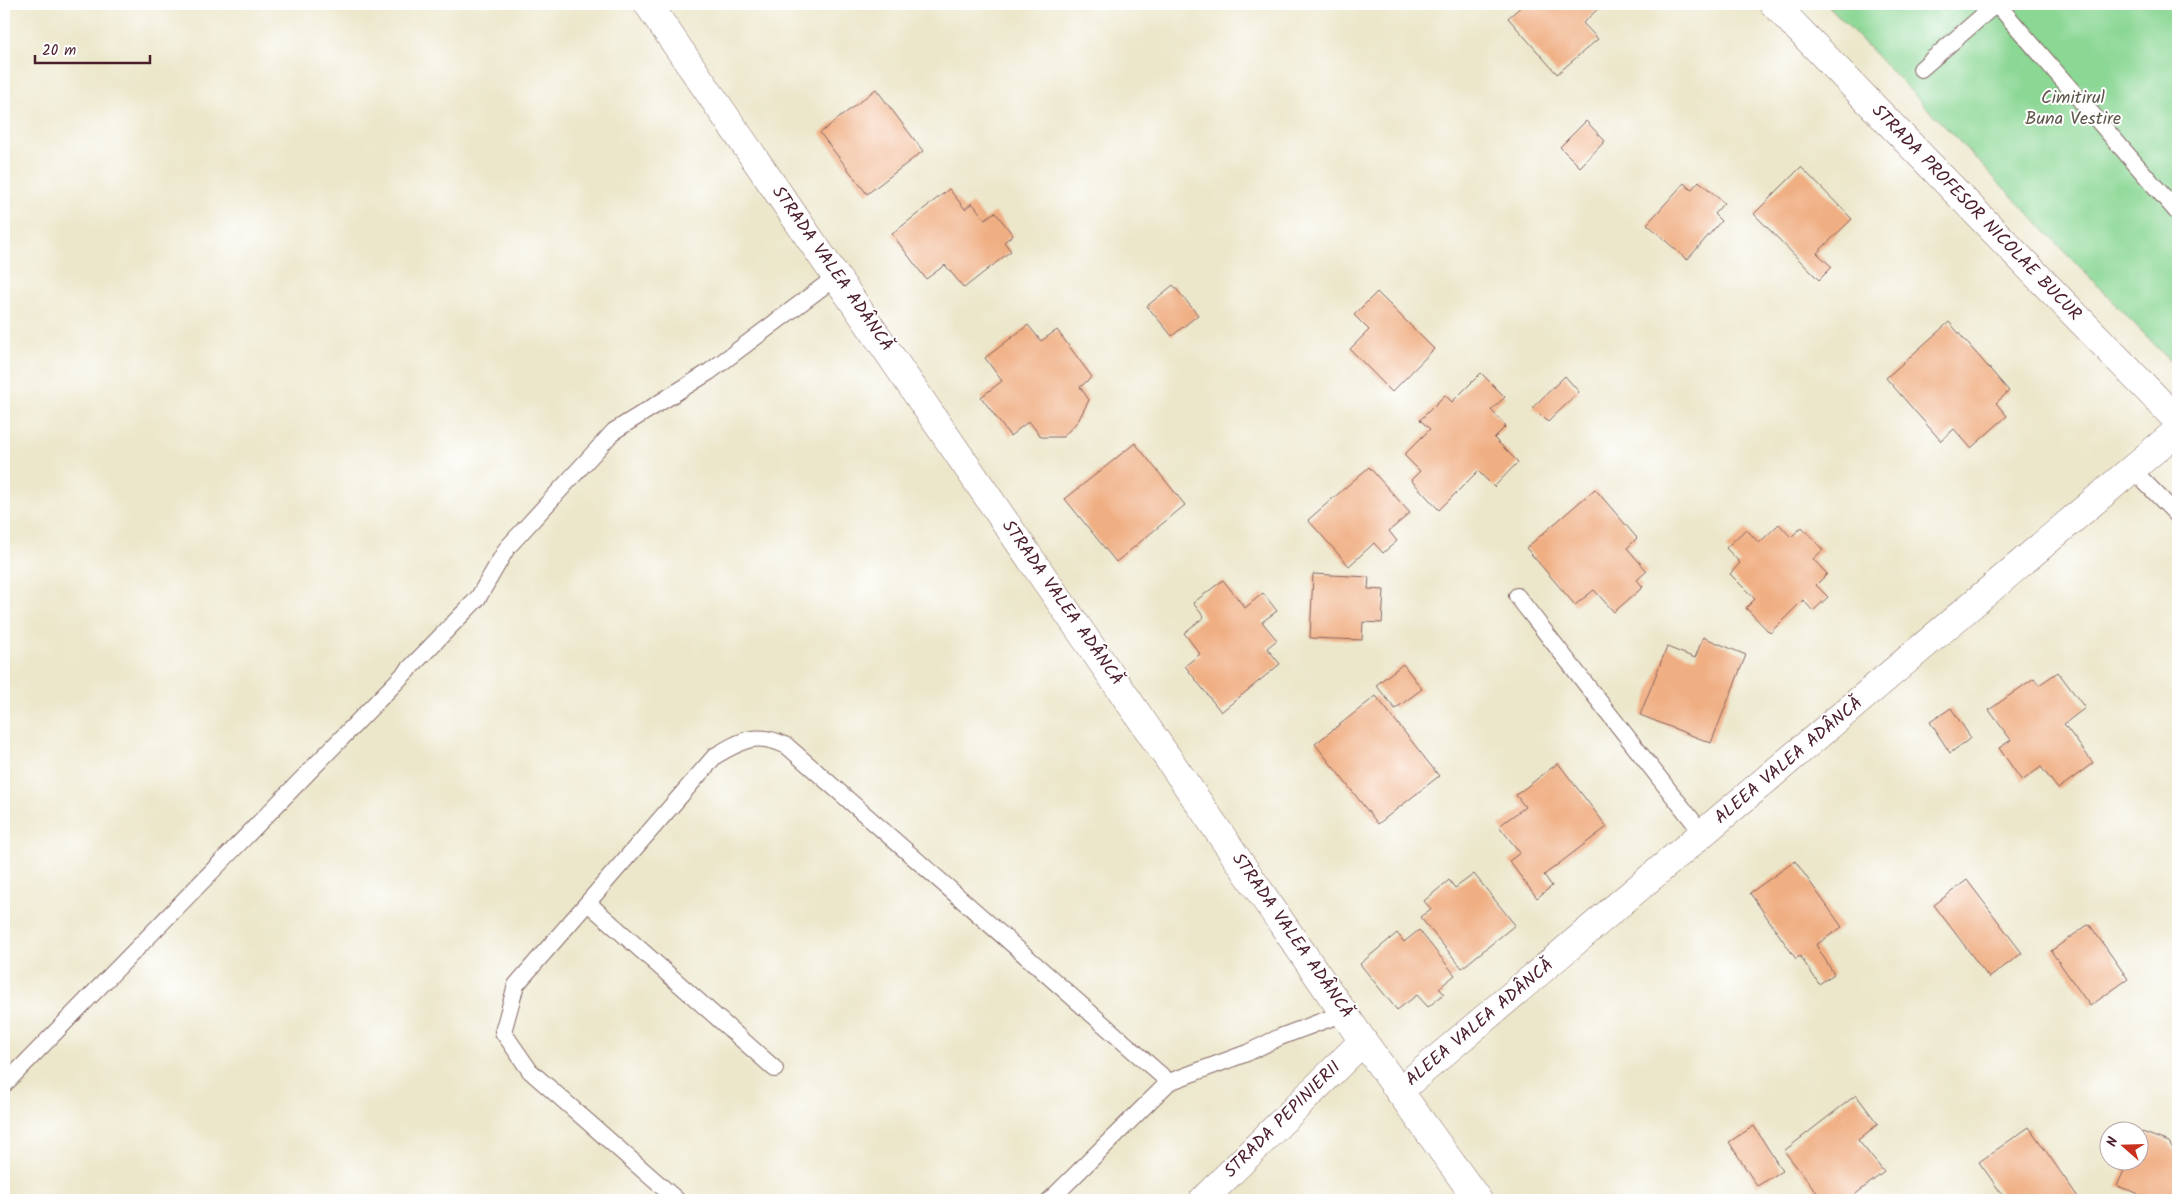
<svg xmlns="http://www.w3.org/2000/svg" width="2182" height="1204" viewBox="0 0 2182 1204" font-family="Kalam,sans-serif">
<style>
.green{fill:#8bd794;stroke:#6a7b60}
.building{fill:#f0af83}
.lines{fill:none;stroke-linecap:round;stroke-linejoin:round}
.lane-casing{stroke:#836563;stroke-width:18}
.street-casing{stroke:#836563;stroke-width:29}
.lane{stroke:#fff;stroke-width:16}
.street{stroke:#fff;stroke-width:28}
.labels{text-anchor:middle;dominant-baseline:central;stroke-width:4;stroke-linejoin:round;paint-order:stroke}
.park-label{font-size:18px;fill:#5e564a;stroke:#fff}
.street-label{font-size:18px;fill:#4a1f2b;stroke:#fff}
</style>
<rect width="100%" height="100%" fill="#fff"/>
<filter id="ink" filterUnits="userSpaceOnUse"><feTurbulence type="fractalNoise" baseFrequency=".02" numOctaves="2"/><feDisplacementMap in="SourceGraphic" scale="10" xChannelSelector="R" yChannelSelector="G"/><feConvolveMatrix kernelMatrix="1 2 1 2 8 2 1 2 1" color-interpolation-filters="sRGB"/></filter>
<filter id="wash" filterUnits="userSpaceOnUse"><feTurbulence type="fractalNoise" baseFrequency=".0096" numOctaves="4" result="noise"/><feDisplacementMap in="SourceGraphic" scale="20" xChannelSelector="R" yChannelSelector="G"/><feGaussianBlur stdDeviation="1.12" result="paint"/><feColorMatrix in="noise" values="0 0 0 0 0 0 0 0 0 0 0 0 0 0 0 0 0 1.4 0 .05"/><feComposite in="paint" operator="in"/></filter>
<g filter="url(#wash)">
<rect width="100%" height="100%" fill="#ece7cb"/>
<polygon class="green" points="1827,4 2178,4 2178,369"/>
<g id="blocks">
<g class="building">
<polygon points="1524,4 1601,4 1602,5 1583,23 1598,39 1557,74 1508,18"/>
<polygon points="876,89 923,151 867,194 820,133"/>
<polygon points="1586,121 1605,141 1580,167 1560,147"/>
<polygon points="1801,167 1852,219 1817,253 1832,267 1819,280 1754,214"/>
<polygon points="1699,181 1724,203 1714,214 1721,221 1687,260 1647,224 1684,183 1691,190"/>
<polygon points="949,189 965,209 972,203 985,219 995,212 1013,235 1004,242 1011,251 964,288 945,265 926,279 892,234"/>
<polygon points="1173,285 1198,315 1172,336 1147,306"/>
<polygon points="1377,292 1434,349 1392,392 1350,349 1369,330 1354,315"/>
<polygon points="1949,322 2009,391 1996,403 2007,416 1971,448 1954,429 1941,441 1886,378"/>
<polygon points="1028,325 1041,341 1057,330 1092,377 1080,387 1089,400 1078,421 1063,437 1041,437 1029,421 1010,436 981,397 1002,381 985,358"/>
<polygon points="1481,373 1505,397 1491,410 1506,426 1494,438 1518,462 1494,487 1478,471 1439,510 1411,480 1420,471 1404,455 1430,429 1420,420 1445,395 1452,402"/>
<polygon points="1565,376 1579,392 1548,422 1533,407"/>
<polygon points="1135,443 1185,505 1116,562 1065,499"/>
<polygon points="1369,467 1410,513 1389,531 1397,541 1383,553 1374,543 1349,566 1308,520"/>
<polygon points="1595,489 1637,538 1627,548 1647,571 1637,580 1643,587 1614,612 1594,590 1575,605 1526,548"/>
<polygon points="1779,524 1791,537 1802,527 1823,550 1813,559 1827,574 1816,585 1828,597 1813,611 1803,600 1770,633 1746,608 1755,599 1730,574 1740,563 1726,548 1746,529 1759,543"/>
<polygon points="1313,574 1369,577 1368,589 1384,590 1382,623 1363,622 1362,640 1310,638"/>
<polygon points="1223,580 1245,608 1263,593 1277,611 1262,622 1277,640 1267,648 1280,664 1221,712 1185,666 1200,654 1184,633 1204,617 1193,603"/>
<polygon points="1703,637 1746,655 1711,743 1640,715 1667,647 1695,658"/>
<polygon points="1403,664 1422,689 1395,709 1376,685"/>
<polygon points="2058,672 2085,708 2064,724 2093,763 2058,789 2041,767 2022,781 1999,748 2011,740 1989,710 2034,678 2039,685"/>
<polygon points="1376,696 1439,776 1378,824 1315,744"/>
<polygon points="1951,708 1971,738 1950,753 1930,722"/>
<polygon points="1558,763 1607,827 1544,875 1552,886 1537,898 1509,861 1520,853 1499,826 1525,807 1516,795"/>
<polygon points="1795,861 1842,927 1816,945 1834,974 1819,984 1800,956 1796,959 1750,893"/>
<polygon points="1474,874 1515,925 1462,968 1420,917 1431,909 1424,901 1449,880 1455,888"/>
<polygon points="1967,880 2022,953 1989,978 1934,905"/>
<polygon points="2089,924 2128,979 2090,1006 2051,951"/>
<polygon points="1419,930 1455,975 1439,988 1444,994 1428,1007 1417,995 1397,1010 1360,964 1397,933 1404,942"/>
<polygon points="1856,1095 1878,1124 1858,1140 1884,1172 1848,1200 1823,1200 1784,1151"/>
<polygon points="1754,1126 1782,1171 1757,1186 1729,1142"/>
<polygon points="2029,1127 2078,1197 2073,1200 2006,1200 1979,1162"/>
<polygon points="2142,1132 2169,1142 2178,1157 2178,1200 2141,1200 2137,1193 2117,1186 2128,1162 2140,1162 2140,1138"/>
</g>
</g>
</g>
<g filter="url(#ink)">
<use href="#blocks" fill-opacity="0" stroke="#836563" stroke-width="1"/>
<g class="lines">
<defs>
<g id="lane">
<polyline points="1997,4 2178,213"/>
<polyline points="1921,69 1996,4"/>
<polyline points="2132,469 2178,516"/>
<polyline points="1517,596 1703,834"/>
<polyline points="588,903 775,1069"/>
<polyline points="4,1085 478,598 507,548 614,431 709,372 837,276"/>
<path d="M677,1200L530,1071L503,1032L516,985L715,756C742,740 757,731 787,746L1169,1082"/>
<polyline points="1050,1200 1169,1082 1247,1053 1280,1037 1344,1013"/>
</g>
<g id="street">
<polyline points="648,4 1363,1041 1478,1200"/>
<polyline points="1774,4 2178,421"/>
<polyline points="1399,1091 2178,430"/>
<polyline points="1203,1200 1363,1041"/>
</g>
</defs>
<use href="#lane" class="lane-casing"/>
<use href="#street" class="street-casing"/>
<use href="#lane" class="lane"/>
<use href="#street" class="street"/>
</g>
</g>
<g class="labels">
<g class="park-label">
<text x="2073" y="98">Cimitirul<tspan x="2073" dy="21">Buna Vestire</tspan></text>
</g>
<g class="street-label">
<text transform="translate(1976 213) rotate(46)">STRADA PROFESOR NICOLAE BUCUR</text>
<text transform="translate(832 269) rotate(55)">STRADA VALEA ADÂNCĂ</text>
<text transform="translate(1062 603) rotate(55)">STRADA VALEA ADÂNCĂ</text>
<text transform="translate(1789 761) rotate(-40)">ALEEA VALEA ADÂNCĂ</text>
<text transform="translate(1292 936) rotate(55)">STRADA VALEA ADÂNCĂ</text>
<text transform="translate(1480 1023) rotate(-40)">ALEEA VALEA ADÂNCĂ</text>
<text transform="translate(1283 1120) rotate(-45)">STRADA PEPINIERII</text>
</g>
</g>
<rect width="2182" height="1204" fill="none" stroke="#fff" stroke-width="20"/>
<g transform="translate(2124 1146) rotate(290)"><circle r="24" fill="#ffffff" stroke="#b7a5aa"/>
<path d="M0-4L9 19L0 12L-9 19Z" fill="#c8321e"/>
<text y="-8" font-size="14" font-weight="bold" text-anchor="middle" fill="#4a1f2b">N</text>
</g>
<path d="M35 55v8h115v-8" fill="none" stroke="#4a1f2b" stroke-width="2.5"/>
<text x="42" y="55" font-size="15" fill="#4a1f2b" stroke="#ffffff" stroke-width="4" paint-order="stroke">20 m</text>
</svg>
